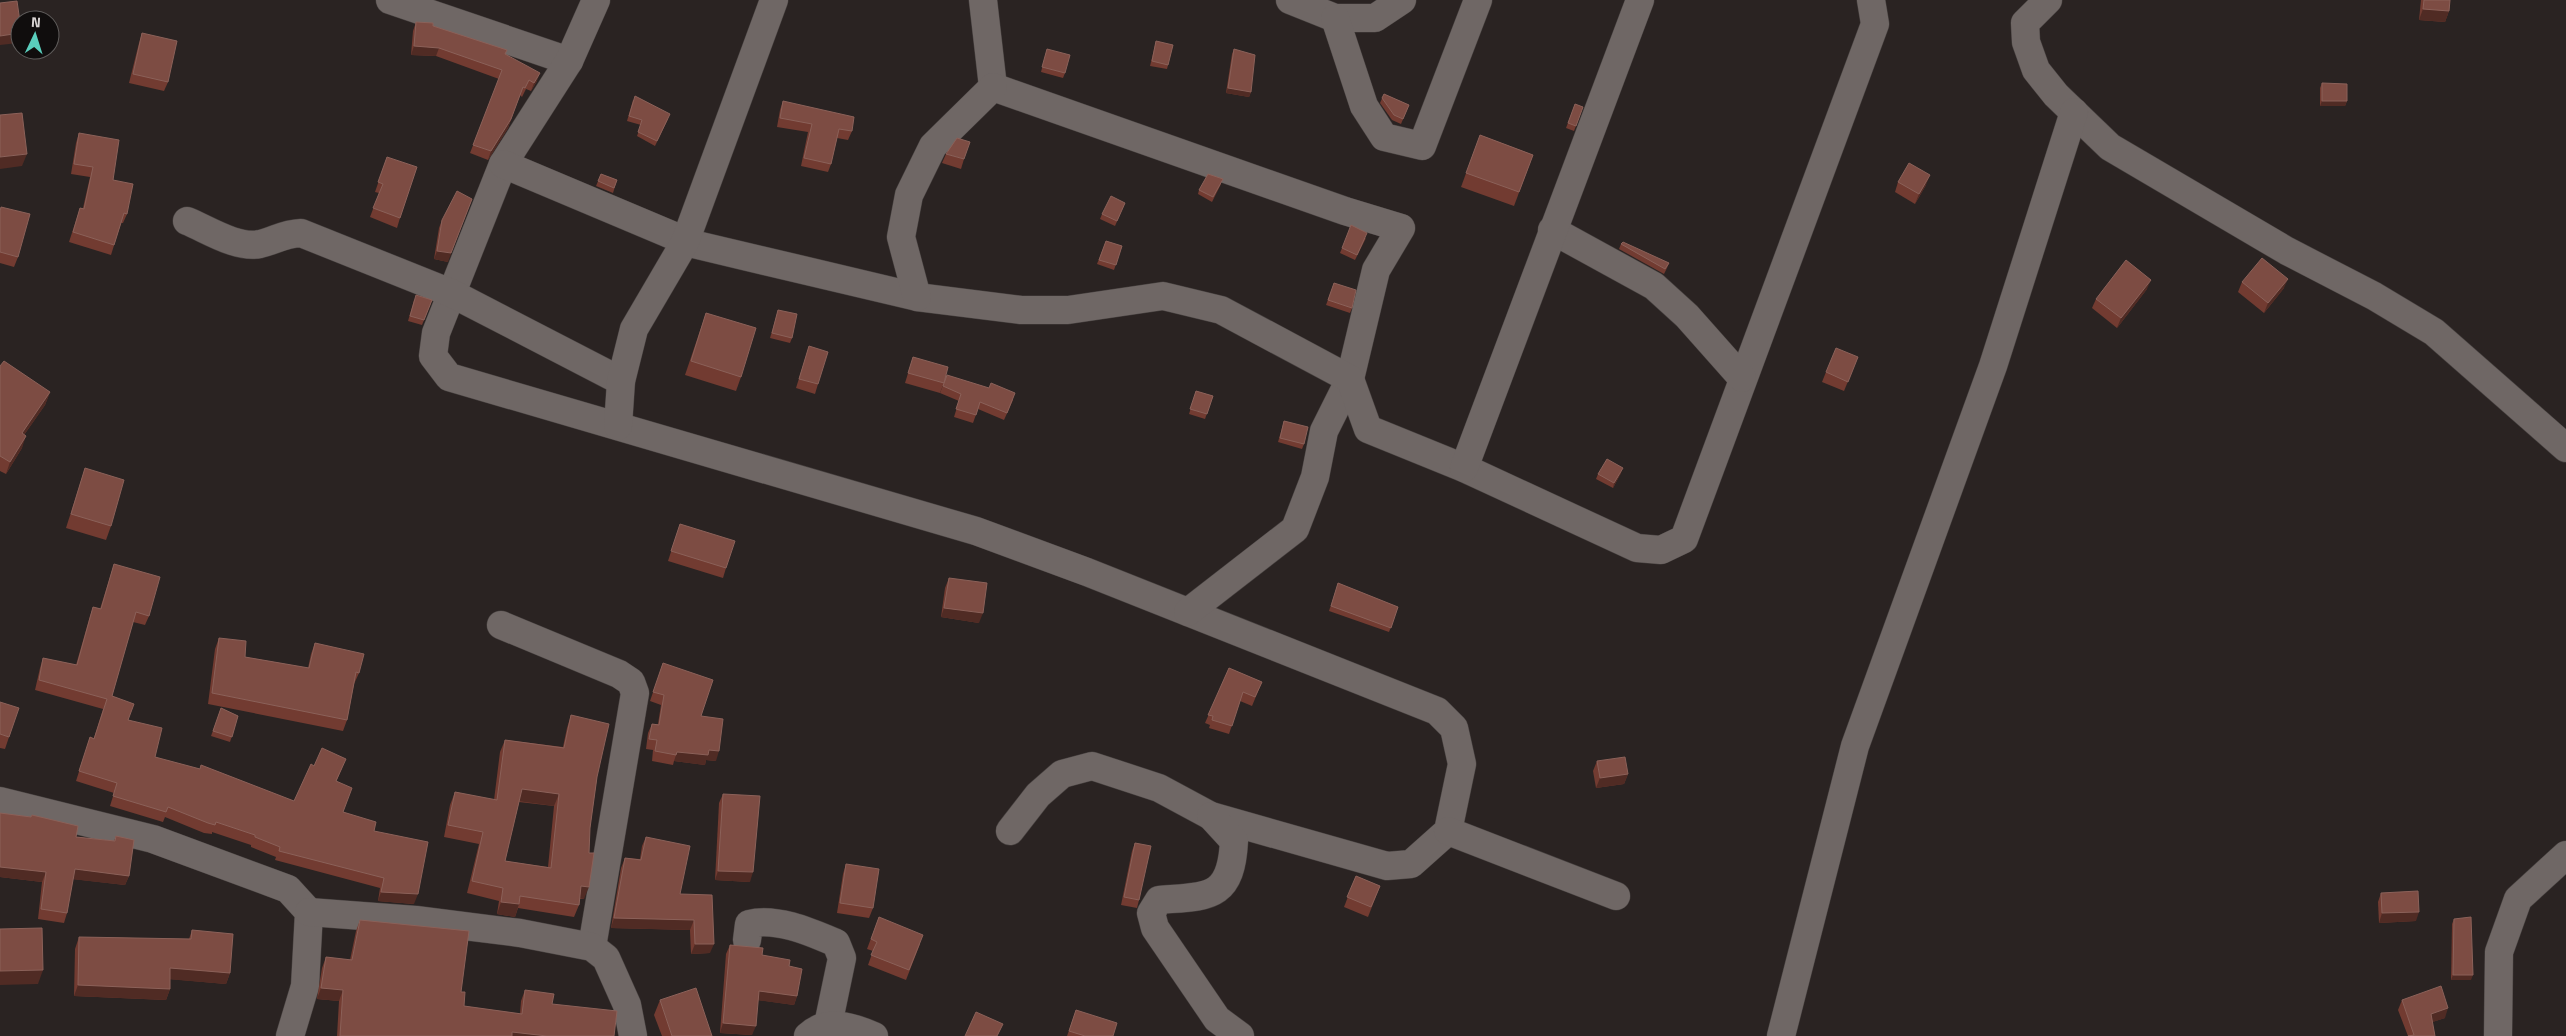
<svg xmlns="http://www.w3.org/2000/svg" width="2566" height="1036" viewBox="0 0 2566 1036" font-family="'Titillium Web',sans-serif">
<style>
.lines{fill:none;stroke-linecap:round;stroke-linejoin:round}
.minor-casing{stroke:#46403f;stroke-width:29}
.minor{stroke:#6f6765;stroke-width:28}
.wall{fill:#723b31;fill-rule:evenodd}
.shaded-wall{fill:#502b24}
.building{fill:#7d4c43;stroke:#8b6159;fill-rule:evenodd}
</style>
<rect width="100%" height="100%" fill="#2a2322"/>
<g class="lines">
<defs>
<g id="minor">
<polyline points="390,0 569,61"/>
<polyline points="596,0 569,61 503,164 436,333 433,356 449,377 976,531 1087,572 1437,711 1454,728 1462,764 1448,831 1411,864 1387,866 1211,816 1159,788 1092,766 1062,774 1038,795 1010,831"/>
<polyline points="983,0 993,87"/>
<polyline points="1290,0 1335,18 1375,18 1402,0"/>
<polyline points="2048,0 2025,23 2026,42 2036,70 2056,95 2110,147 2287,251 2374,296 2434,332 2566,448"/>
<polyline points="1335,18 1364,106 1384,137 1422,146 1478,0"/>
<polyline points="993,87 1345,211 1401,228 1376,270 1350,379 1324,431 1315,477 1295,529 1188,612"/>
<polyline points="503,164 693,244 917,297 1021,310 1068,310 1163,296 1221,310 1350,379 1368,429 1464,468 1637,548 1661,550 1684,539 1875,24 1871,0"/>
<path d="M187,221C207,229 237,249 260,244C276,240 283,234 301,233L451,293L621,381"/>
<polyline points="1552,230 1654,286 1687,316 1742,378"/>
<polyline points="917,297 901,237 909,195 933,146 993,87"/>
<polyline points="618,426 621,381 634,329 685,242 774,0"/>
<polyline points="1464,468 1640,0"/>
<polyline points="501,625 619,674 631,682 635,693 592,947"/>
<polyline points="0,801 153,839 288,889 309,912 305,986 290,1036"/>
<path d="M1211,816L1234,841C1231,900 1208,896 1159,900L1151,913L1155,928L1217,1019L1240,1036"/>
<polyline points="1448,831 1616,896"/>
<polyline points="309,912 416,920 520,933 592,947 606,958 627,1005 633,1036"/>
<path d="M747,940L749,924C776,917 810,932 836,943L842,958L828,1025"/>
<path d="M808,1036C827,1018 853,1027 874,1036"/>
<polyline points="1781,1036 1855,746 1993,366 2074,112"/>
<polyline points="2498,1036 2499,952 2518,899 2566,855"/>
</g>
</defs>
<use href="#minor" class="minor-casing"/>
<use href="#minor" class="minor"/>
</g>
<g class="wall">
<polygon points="2421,0 2450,0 2449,11 2445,22 2419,20"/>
<polygon points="416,22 433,26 505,54 537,81 531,91 526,89 522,97 520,95 508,128 488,160 470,153 499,79 436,56 411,55 413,31"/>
<polygon points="142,33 168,82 164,91 129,83 139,43"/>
<polygon points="1156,41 1168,65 1167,69 1150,66"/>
<polygon points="1047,49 1065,73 1063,78 1041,72"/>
<polygon points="1234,49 1251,92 1249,97 1226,93 1232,54"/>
<polygon points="2322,83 2347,101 2345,106 2320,106 2320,88"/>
<polygon points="1384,94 1409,105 1401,124 1392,120 1380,103"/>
<polygon points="633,100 668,119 655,146 637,136 641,125 627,121"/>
<polygon points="783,101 852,131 848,140 837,138 831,164 828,172 801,166 808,132 777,127 780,110"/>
<polygon points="1575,104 1583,107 1574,131 1566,128"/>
<polygon points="79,133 113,180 127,214 123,223 121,223 111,255 69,242 80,208 83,208 90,177 71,174 76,143"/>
<polygon points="1480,135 1533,155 1514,206 1461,187"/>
<polygon points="946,154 964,159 961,169 942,163"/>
<polygon points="387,157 400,218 397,228 370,217 379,193 375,192"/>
<polygon points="601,174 617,180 613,193 596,186"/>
<polygon points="1898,182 1926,185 1915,204 1895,192"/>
<polygon points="1221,184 1212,202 1198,194 1199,190"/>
<polygon points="1125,203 1115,226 1100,219 1102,214"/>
<polygon points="0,210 18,257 14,267 0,263"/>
<polygon points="442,220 448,262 434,259 439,228"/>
<polygon points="1366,238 1355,260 1340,253 1342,248"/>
<polygon points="1106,241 1122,246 1114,270 1097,264"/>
<polygon points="1621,244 1669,263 1667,268 1664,274 1619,249"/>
<polygon points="2242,282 2284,288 2264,313 2238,292"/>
<polygon points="1334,283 1352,308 1350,313 1326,305"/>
<polygon points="2147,289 2117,328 2092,308 2096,299"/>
<polygon points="414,300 432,300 422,325 408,321"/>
<polygon points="778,310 792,338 790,343 770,338"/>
<polygon points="706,313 741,377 736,391 685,375"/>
<polygon points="809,346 818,384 815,394 796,388"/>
<polygon points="913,357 944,383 940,393 905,383"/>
<polygon points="1858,357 1844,391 1822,382 1826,372"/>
<polygon points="0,366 50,392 45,405 24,435 22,448 6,474 0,471"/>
<polygon points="947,375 1013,400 1004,420 978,409 973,423 954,417 959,401 940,393"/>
<polygon points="1196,391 1213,396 1205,419 1189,414"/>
<polygon points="1284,421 1304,444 1302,449 1278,442"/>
<polygon points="85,468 111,526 106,540 66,528"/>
<polygon points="1621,473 1613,488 1596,479 1598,474"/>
<polygon points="680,524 726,568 723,578 668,561"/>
<polygon points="114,564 149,616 145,625 133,622 112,696 155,757 294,801 314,766 342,768 336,782 343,812 374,831 414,904 378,901 380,888 275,860 276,857 251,847 251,845 212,832 212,834 204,833 165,817 163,822 110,806 114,793 76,781 90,737 94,738 103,709 35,690 40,668 43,658 76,665 90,616 93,607 100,609"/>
<polygon points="949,578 979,623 941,617 945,588"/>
<polygon points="1338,583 1398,607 1389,632 1329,611"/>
<polygon points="219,638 245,657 308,668 311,654 315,643 359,673 354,684 347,720 343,731 208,704 215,649"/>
<polygon points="663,663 701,716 716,761 706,760 705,765 674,761 673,765 652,761 653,750 646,749 648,733 652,724 658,724 661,705 650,701"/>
<polygon points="1229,668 1262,682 1252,706 1240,701 1229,734 1209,728 1210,725 1205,723"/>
<polygon points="0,702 9,737 5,749 0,748"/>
<polygon points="221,708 238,716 230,742 211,736"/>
<path d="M571,715L597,777L590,828L584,899H580L579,905L574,917L518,908L515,917L497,914L499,901L467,893L479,844L444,837L450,805L455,792L494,800L500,752L505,740L563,747L567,728ZM519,802L554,806L548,867L505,861Z"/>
<polygon points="1597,761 1628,774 1624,784 1596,788 1593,771"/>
<polygon points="723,794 750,882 715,880 719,803"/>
<polygon points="0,815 31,817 32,815 76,837 114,841 116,836 129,876 125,885 73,879 67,913 64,923 38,919 42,882 0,877"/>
<polygon points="646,837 680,894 710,953 691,954 690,930 611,928 621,868 625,858 640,859 642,846"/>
<polygon points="1135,843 1139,900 1137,908 1121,905 1132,851"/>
<polygon points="846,864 873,908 869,918 837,913 843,874"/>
<polygon points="1356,876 1380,886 1368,917 1344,907"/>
<polygon points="2381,893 2416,921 2379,923 2378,902"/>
<polygon points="879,917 920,944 906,980 868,965 873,951 867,949"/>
<polygon points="2454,919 2471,980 2451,980 2452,924"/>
<polygon points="360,920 461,992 464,1006 520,1014 521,1001 525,990 614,1036 337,1036 339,1001 317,999 322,968 326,957 350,960 356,931"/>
<polygon points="192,930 230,973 226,984 170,979 170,989 166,1000 74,996 75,949 79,937 189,939"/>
<polygon points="730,945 762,955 789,966 797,996 794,1005 758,1000 752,1035 720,1033 726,954"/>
<polygon points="660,1000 712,1036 662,1036 654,1015"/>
<polygon points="2402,1000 2445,1018 2432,1022 2435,1036 2408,1036 2398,1010"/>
<polygon points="1076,1010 1113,1036 1067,1036"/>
</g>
<g class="shaded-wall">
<polygon points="2423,9 2449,11 2445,22 2419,20"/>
<polygon points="20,33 20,37 18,43 0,45 0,36"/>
<polygon points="414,46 439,48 436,56 411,55"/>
<polygon points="540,73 537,81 531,91 534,83"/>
<polygon points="1228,88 1251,92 1249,97 1226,93"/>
<polygon points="520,95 508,128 488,160 491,151"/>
<polygon points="2322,101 2347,101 2345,106 2320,106"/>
<polygon points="27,154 22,166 0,169 0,157"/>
<polygon points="1930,175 1926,185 1915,204 1919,194"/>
<polygon points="472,199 448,262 434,259 437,251"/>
<polygon points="2288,279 2284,288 2264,313 2268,303"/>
<polygon points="2151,280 2147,289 2117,328 2121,318"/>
<polygon points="50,392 45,405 17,445 22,433"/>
<polygon points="26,436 22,448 6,474 10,462"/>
<polygon points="1623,468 1621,473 1613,488 1614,483"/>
<polygon points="944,608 983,613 979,623 941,617"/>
<polygon points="709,750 719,751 716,761 706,760 705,765 674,761 677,752"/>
<polygon points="1628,774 1624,784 1596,788 1600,778"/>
<polygon points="522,789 559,794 554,806 518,801"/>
<polygon points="0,867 46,872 42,882 0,877"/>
<polygon points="75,869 129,876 125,885 71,879"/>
<polygon points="718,871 753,872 750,882 715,880"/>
<polygon points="581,886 589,887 584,899 577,898"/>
<polygon points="381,892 418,894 414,904 378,901"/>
<polygon points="501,902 519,904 515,917 497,914"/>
<polygon points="2419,912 2416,921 2379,923 2382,913"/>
<polygon points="614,918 694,920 690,930 611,928"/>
<polygon points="695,944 714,944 710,953 691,954"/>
<polygon points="170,968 230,973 226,984 166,979"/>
<polygon points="43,970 38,984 0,985 0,971"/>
<polygon points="2453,975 2473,975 2471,980 2451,980"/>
<polygon points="78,985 170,989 166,1000 74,996"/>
<polygon points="321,988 343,990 339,1001 317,999"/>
<polygon points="759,991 797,996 794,1005 756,1000"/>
<polygon points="2448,1008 2445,1018 2427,1024 2431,1014"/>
<polygon points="723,1023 756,1026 752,1035 720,1033"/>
<polygon points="512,1032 547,1036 510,1036"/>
</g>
<g class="building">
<polygon points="2424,0 2450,0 2449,11 2423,9"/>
<polygon points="17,1 20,22 20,33 0,36 0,3"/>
<polygon points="416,22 433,23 433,26 507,50 505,54 540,73 534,83 529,80 525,88 523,87 511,119 491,151 473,145 502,70 439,48 414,46"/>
<polygon points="142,33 177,41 168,82 133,74"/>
<polygon points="1156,41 1173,45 1168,65 1152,61"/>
<polygon points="1047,49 1070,55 1065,73 1042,67"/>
<polygon points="1234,49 1255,55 1251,92 1228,88"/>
<polygon points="2322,83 2347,84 2347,101 2322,101"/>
<polygon points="1384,94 1409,105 1403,119 1394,115 1382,98"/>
<polygon points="635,96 670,114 657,141 638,132 642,120 629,116"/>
<polygon points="783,101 854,117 852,131 839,129 831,164 804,158 812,124 780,118"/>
<polygon points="1575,104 1583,107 1576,126 1568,123"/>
<polygon points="22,113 27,154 0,157 0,115"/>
<polygon points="79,133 119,140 113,180 133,184 127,214 124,213 114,245 73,232 80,208 84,209 93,167 74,164"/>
<polygon points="1480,135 1533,155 1519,192 1466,173"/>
<polygon points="957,138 970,142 964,159 946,154"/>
<polygon points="387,157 417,167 400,218 373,208 383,184 378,182"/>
<polygon points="1909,163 1930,175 1919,194 1898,182"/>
<polygon points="601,174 617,180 614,188 598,181"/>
<polygon points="1208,174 1223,179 1213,197 1199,190"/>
<polygon points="457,191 472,199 451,253 437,251 442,220"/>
<polygon points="1111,196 1125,203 1117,221 1102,214"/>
<polygon points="1,207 30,214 18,257 0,252 0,211"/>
<polygon points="1351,225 1367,233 1357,255 1342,248"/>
<polygon points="1106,241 1122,246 1116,265 1099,260"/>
<polygon points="1623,242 1669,263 1665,269 1621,244"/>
<polygon points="2262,258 2288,279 2268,303 2242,282"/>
<polygon points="2126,260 2151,280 2121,318 2096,299"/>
<polygon points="1334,283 1356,290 1352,308 1328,300"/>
<polygon points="416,295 432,300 424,320 410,316"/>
<polygon points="778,310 797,314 792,338 772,333"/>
<polygon points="706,313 756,328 741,377 691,361"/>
<polygon points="809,346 828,352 818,384 799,379"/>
<polygon points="1836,348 1858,357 1848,382 1826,372"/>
<polygon points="913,357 948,367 944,383 908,373"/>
<polygon points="4,361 50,392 22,433 26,436 10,462 0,456 0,366"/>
<polygon points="947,375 989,388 991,383 1015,393 1007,413 980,402 976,415 956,409 961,394 943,386"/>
<polygon points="1196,391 1213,396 1207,414 1190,409"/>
<polygon points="1284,421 1308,427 1304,444 1280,438"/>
<polygon points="1607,459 1623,468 1614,483 1598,474"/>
<polygon points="85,468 124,480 111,526 71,514"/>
<polygon points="680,524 735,541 726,568 671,551"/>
<polygon points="114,564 160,577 149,616 136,612 112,696 134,704 128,720 162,728 155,757 200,769 201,765 294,801 311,764 314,766 322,748 346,759 336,781 352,788 343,812 376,822 374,831 428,842 418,894 381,892 384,878 279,851 280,847 255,837 255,835 216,822 215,825 208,823 168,807 166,812 113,796 117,783 79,771 90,737 94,739 107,699 39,680 43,658 77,665 93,607 101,609"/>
<polygon points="949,578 987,583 983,613 944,608"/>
<polygon points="1338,583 1398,607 1391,628 1331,606"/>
<polygon points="219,638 246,641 245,657 309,668 315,643 364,654 359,673 356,672 347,720 212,693"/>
<polygon points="663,663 713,680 701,716 723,719 719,751 709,750 708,755 677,752 676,755 655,751 657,740 649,739 652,724 659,725 664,695 653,692"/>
<polygon points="1229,668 1262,682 1255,697 1243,692 1232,726 1212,720 1213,716 1208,715"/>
<polygon points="0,702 19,708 9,737 0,734"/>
<polygon points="221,708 238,716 232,737 213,731"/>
<path d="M571,715L609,724L597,777L590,828L589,853H594L589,887L581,886L579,905L520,896L519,904L501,902L503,888L472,881L483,832L448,825L455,792L497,800L505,740L564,748ZM522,789L559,794L551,868L505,861Z"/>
<polygon points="1625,757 1628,774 1600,778 1597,761"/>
<polygon points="723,794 760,796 753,872 718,871"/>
<polygon points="0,813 31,817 32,815 78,826 76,837 115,841 116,836 134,840 129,876 75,869 67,913 41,909 46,872 0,867"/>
<polygon points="646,837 690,846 680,894 712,895 714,944 695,944 694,920 614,918 625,858 641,860"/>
<polygon points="1135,843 1151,846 1139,900 1124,897"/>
<polygon points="846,864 879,869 873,908 840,903"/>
<polygon points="1356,876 1380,886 1371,907 1347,897"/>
<polygon points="2418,891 2419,912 2382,913 2381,893"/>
<polygon points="879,917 923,935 909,970 871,955 877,942 871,939"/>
<polygon points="2471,917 2473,975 2453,975 2454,919"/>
<polygon points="360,920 469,931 461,992 465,992 464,1006 522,1014 525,990 554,994 552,1004 617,1011 614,1036 547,1036 512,1032 512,1036 340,1036 343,990 321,988 326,957 352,960"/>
<polygon points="42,928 43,970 0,971 0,929"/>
<polygon points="192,930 233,934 230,973 170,968 170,989 78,985 79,937 191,939"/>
<polygon points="730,945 763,948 762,955 790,960 789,966 802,969 797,996 759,991 756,1026 723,1023"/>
<polygon points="2441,986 2448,1008 2431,1014 2435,1036 2408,1036 2414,1035 2402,1000"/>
<polygon points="696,988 712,1036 672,1036 660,1000"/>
<polygon points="1076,1010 1117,1023 1113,1036 1085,1036 1069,1031"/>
<polygon points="976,1012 1003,1024 997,1036 965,1036"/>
</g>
<g transform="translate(35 35) rotate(4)"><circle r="24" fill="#100d0d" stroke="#605d5c"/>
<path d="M0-4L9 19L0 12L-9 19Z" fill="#5acebd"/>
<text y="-8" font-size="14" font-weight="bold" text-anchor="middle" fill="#d9d4d3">N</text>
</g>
</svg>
